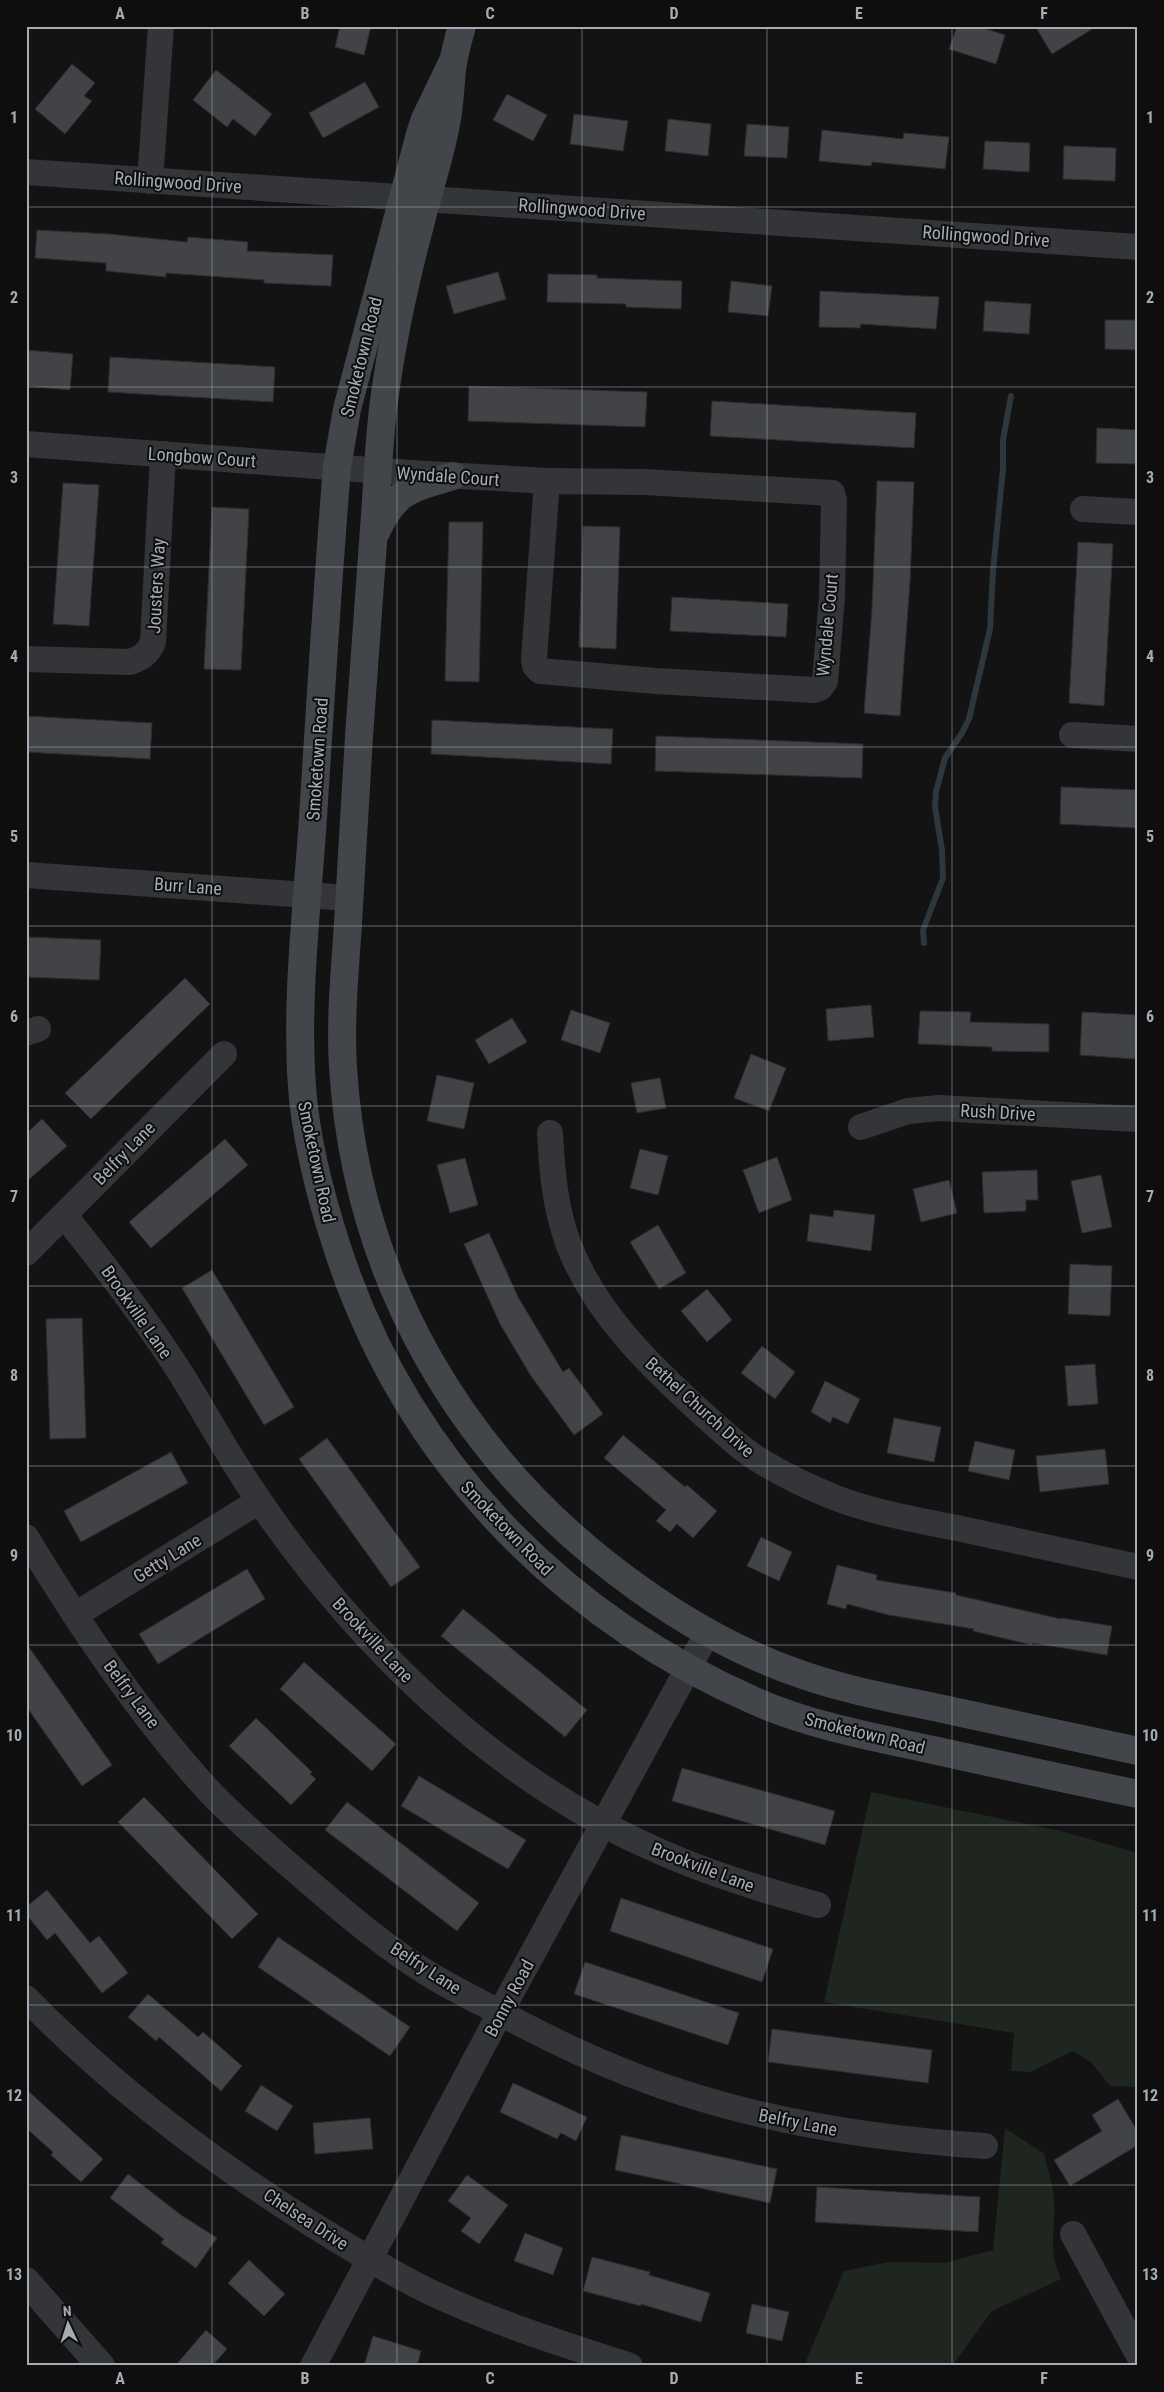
<svg xmlns="http://www.w3.org/2000/svg" width="1164" height="2392" viewBox="0 0 1164 2392" font-family="'Roboto Condensed',sans-serif">
<style>
.green{fill:#1f261f}
.lines{fill:none;stroke-linecap:round;stroke-linejoin:round}
.stream{stroke:#2d373c;stroke-width:6}
.building{fill:#424347;stroke:#2d2d30}
.minor{stroke:#343539;stroke-width:26}
.tertiary{stroke:#343539;stroke-width:28}
.secondary{stroke:#424549;stroke-width:28}
.grid{fill:none;stroke:#a5acb3;stroke-width:1;stroke-opacity:0.55}
.labels{text-anchor:middle;dominant-baseline:central;stroke-width:4;stroke-linejoin:round;paint-order:stroke}
.street-label{font-size:18px;fill:#a5acb3;stroke:#0e0e0f}
.neatline{fill:none;stroke:#a5acb3;stroke-width:2}
.grid-label{font-size:16px;text-anchor:middle;font-weight:bold;fill:#a5acb3}
</style>
<rect width="100%" height="100%" fill="#131314"/>
<g class="green">
<polygon points="871,1792 1061,1831 1138,1853 1138,2053 1135,2064 1138,2087 1110,2086 1091,2062 1073,2051 1030,2072 1011,2071 1014,2033 824,2002"/>
<path d="M1005,2128L1044,2154C1048,2169 1053,2185 1054,2200C1056,2232 1047,2247 1061,2279L992,2311L952,2366H804L844,2271L889,2262L944,2263L993,2250Z"/>
</g>
<g class="lines">
<polyline class="stream" points="924,943 923,930 943,878 942,850 935,807 936,792 945,758 962,733 969,719 990,629 993,571 1003,468 1003,440 1011,396"/>
</g>
<g class="building">
<polygon points="340,26 371,26 364,55 335,47"/>
<polygon points="957,26 977,26 1005,35 996,64 949,49"/>
<polygon points="1035,26 1097,26 1052,54"/>
<polygon points="72,64 95,83 84,96 92,101 65,134 35,109"/>
<polygon points="216,70 272,114 255,136 233,119 227,127 193,100"/>
<polygon points="365,82 379,107 323,138 309,113"/>
<polygon points="507,94 547,115 533,141 493,120"/>
<polygon points="574,114 628,121 623,151 570,144"/>
<polygon points="668,119 711,124 708,156 665,151"/>
<polygon points="747,124 789,127 787,158 744,156"/>
<polygon points="822,130 903,139 904,133 949,137 945,169 872,162 871,166 819,161"/>
<polygon points="985,141 1030,143 1029,172 983,169"/>
<polygon points="1064,146 1116,148 1115,181 1063,179"/>
<polygon points="37,230 109,234 187,242 188,237 248,242 247,251 333,255 331,286 264,283 264,280 166,273 166,277 106,271 106,263 35,258"/>
<polygon points="498,272 506,299 454,314 446,286"/>
<polygon points="548,274 597,275 597,278 682,281 681,309 626,307 626,304 547,302"/>
<polygon points="731,281 772,286 768,316 728,312"/>
<polygon points="820,291 939,297 936,329 861,324 860,328 819,327"/>
<polygon points="985,301 1031,304 1029,334 983,331"/>
<polygon points="1105,320 1138,320 1138,350 1105,349"/>
<polygon points="26,350 73,354 70,390 26,386"/>
<polygon points="110,357 275,367 273,402 108,392"/>
<polygon points="469,386 647,392 645,427 468,421"/>
<polygon points="712,401 916,413 914,448 710,436"/>
<polygon points="1097,428 1138,430 1138,464 1096,463"/>
<polygon points="877,481 914,482 910,582 900,716 864,713 872,609"/>
<polygon points="63,483 99,485 89,626 53,624"/>
<polygon points="212,507 249,509 241,670 204,669"/>
<polygon points="449,522 483,522 479,682 445,681"/>
<polygon points="583,526 620,527 616,649 579,647"/>
<polygon points="1078,542 1113,544 1104,706 1069,703"/>
<polygon points="672,597 788,604 786,637 670,631"/>
<polygon points="26,716 152,723 150,759 26,752"/>
<polygon points="432,720 613,729 611,764 431,754"/>
<polygon points="656,736 863,744 862,778 655,771"/>
<polygon points="1061,787 1138,790 1138,828 1060,824"/>
<polygon points="26,937 101,940 99,980 26,977"/>
<polygon points="185,978 210,1004 91,1119 65,1093"/>
<polygon points="871,1005 874,1037 828,1041 826,1009"/>
<polygon points="571,1010 610,1023 600,1053 561,1040"/>
<polygon points="920,1011 971,1012 970,1022 1049,1024 1049,1052 992,1051 992,1047 918,1044"/>
<polygon points="1082,1012 1138,1015 1135,1059 1080,1055"/>
<polygon points="512,1018 527,1042 489,1064 475,1040"/>
<polygon points="751,1054 786,1068 769,1111 734,1098"/>
<polygon points="437,1075 474,1083 464,1129 427,1121"/>
<polygon points="660,1078 666,1108 637,1113 631,1083"/>
<polygon points="42,1119 67,1146 26,1182 26,1134"/>
<polygon points="225,1139 248,1165 151,1248 129,1222"/>
<polygon points="640,1149 668,1156 658,1195 630,1188"/>
<polygon points="777,1157 792,1200 759,1213 743,1170"/>
<polygon points="465,1158 478,1205 450,1213 437,1165"/>
<polygon points="1037,1170 1038,1200 1026,1200 1026,1211 984,1213 982,1172"/>
<polygon points="1101,1175 1112,1227 1082,1233 1071,1181"/>
<polygon points="949,1180 957,1213 921,1222 913,1189"/>
<polygon points="834,1210 875,1215 871,1251 807,1241 810,1214 833,1217"/>
<polygon points="658,1225 686,1273 659,1289 630,1242"/>
<polygon points="489,1233 518,1297 563,1372 569,1368 603,1414 574,1435 531,1376 500,1324 464,1244"/>
<polygon points="1070,1264 1112,1266 1110,1316 1068,1314"/>
<polygon points="212,1270 294,1407 264,1425 182,1288"/>
<polygon points="707,1289 732,1320 707,1342 681,1311"/>
<polygon points="82,1318 86,1438 50,1439 46,1319"/>
<polygon points="762,1346 795,1372 775,1399 741,1373"/>
<polygon points="1095,1364 1098,1404 1068,1406 1065,1366"/>
<polygon points="825,1381 860,1399 848,1424 833,1417 830,1423 811,1412"/>
<polygon points="894,1418 941,1427 934,1462 887,1453"/>
<polygon points="623,1435 685,1487 687,1485 717,1511 693,1538 677,1524 670,1532 656,1521 666,1510 604,1458"/>
<polygon points="327,1438 420,1567 391,1587 299,1459"/>
<polygon points="975,1441 1015,1450 1009,1480 968,1471"/>
<polygon points="1105,1449 1109,1484 1040,1492 1036,1456"/>
<polygon points="171,1452 188,1483 81,1542 64,1511"/>
<polygon points="761,1537 792,1552 779,1581 747,1566"/>
<polygon points="837,1565 877,1575 876,1580 956,1593 956,1595 1061,1619 1061,1618 1112,1626 1107,1655 1032,1643 1032,1645 973,1631 974,1629 889,1615 847,1604 846,1609 827,1604"/>
<polygon points="247,1569 265,1599 158,1664 139,1634"/>
<polygon points="463,1609 587,1710 565,1737 441,1636"/>
<polygon points="26,1643 112,1765 82,1786 26,1706"/>
<polygon points="304,1662 396,1744 372,1771 280,1689"/>
<polygon points="256,1718 312,1772 310,1774 316,1779 291,1805 229,1746"/>
<polygon points="682,1768 835,1811 825,1845 672,1801"/>
<polygon points="419,1776 526,1840 508,1869 401,1806"/>
<polygon points="144,1797 258,1914 232,1939 118,1822"/>
<polygon points="347,1802 479,1903 457,1931 325,1830"/>
<polygon points="47,1890 90,1943 99,1936 128,1973 102,1993 55,1933 47,1940 26,1914 26,1907"/>
<polygon points="621,1898 773,1949 762,1982 610,1931"/>
<polygon points="278,1937 410,2027 390,2056 258,1967"/>
<polygon points="585,1962 739,2013 728,2045 574,1994"/>
<polygon points="148,1994 198,2037 203,2032 242,2066 221,2091 159,2037 156,2041 128,2017"/>
<polygon points="772,2029 932,2050 928,2083 768,2062"/>
<polygon points="513,2083 587,2117 576,2141 561,2133 557,2139 500,2112"/>
<polygon points="261,2085 293,2106 277,2131 245,2111"/>
<polygon points="26,2089 103,2159 81,2182 51,2155 53,2152 26,2128"/>
<polygon points="1118,2099 1138,2132 1138,2145 1070,2186 1054,2160 1102,2131 1092,2115"/>
<polygon points="370,2118 373,2149 315,2154 313,2123"/>
<polygon points="621,2135 777,2169 770,2203 615,2170"/>
<polygon points="128,2174 181,2215 217,2238 196,2268 161,2243 164,2239 110,2198"/>
<polygon points="467,2175 508,2205 479,2244 461,2231 471,2218 448,2201"/>
<polygon points="817,2187 980,2197 978,2232 815,2222"/>
<polygon points="525,2233 563,2248 553,2275 514,2261"/>
<polygon points="592,2257 650,2272 649,2275 710,2293 701,2322 641,2304 641,2306 583,2291"/>
<polygon points="249,2260 285,2294 264,2316 228,2283"/>
<polygon points="752,2304 789,2312 782,2341 746,2333"/>
<polygon points="206,2330 227,2349 212,2366 175,2366"/>
<polygon points="373,2336 421,2351 417,2366 364,2366"/>
</g>
<g class="lines">
<g class="minor">
<polyline points="26,172 1138,247"/>
<polyline points="150,181 161,26"/>
<polyline points="26,444 410,473 547,481"/>
<polygon points="547,481 645,482 832,493 834,500 832,596 825,681 820,688 814,690 656,681 540,671 535,666 534,659"/>
<polyline points="1083,509 1138,512"/>
<path d="M26,659L130,662C141,658 148,654 153,642L163,454"/>
<polyline points="1072,735 1138,739"/>
<polyline points="26,875 349,898"/>
<polyline points="26,1033 38,1029"/>
<polyline points="861,1127 908,1111 939,1108 1138,1119"/>
<path d="M550,1133C552,1171 555,1207 568,1243C594,1312 651,1367 704,1415C723,1432 742,1450 764,1463C787,1477 811,1488 836,1498C875,1513 917,1520 957,1528C1017,1541 1077,1554 1138,1567"/>
<path d="M64,1215C106,1267 147,1320 183,1377C208,1418 231,1460 258,1499C357,1644 491,1776 654,1849C707,1873 762,1890 818,1905"/>
<polyline points="26,1253 224,1054"/>
<path d="M26,1537C79,1625 138,1713 207,1789C234,1818 265,1844 295,1870C337,1906 385,1948 432,1976C452,1988 474,1999 495,2010C532,2030 569,2049 608,2065C727,2116 857,2138 985,2146"/>
<polyline points="75,1615 259,1501"/>
<path d="M26,1998C111,2085 207,2158 310,2223C349,2247 387,2271 428,2291C493,2322 562,2344 630,2366"/>
<polyline points="1073,2234 1138,2354"/>
<polyline points="313,2366 500,2013 708,1632"/>
</g>
<polyline class="tertiary" points="26,2281 101,2366"/>
<g class="secondary">
<path d="M462,26C458,40 454,55 452,69C450,88 450,106 446,124C440,157 429,189 421,221C406,277 393,335 385,394C379,434 378,475 375,515C370,589 364,662 359,736C355,798 352,861 348,923C345,971 340,1019 343,1067C356,1281 464,1464 638,1588C688,1624 744,1655 803,1675C849,1691 896,1699 943,1709C1008,1723 1073,1737 1138,1751"/>
<path d="M452,63L425,119L420,134L347,409L337,467C327,589 320,710 312,832C306,916 296,1002 302,1087C306,1141 320,1195 337,1247C404,1455 557,1615 757,1702C812,1726 874,1737 933,1750C1001,1765 1069,1780 1138,1794"/>
<path d="M376,532C396,489 411,489 453,476"/>
</g>
</g>
<path class="grid" d="M212,26V2366M397,26V2366M582,26V2366M767,26V2366M952,26V2366M26,207H1138M26,387H1138M26,567H1138M26,747H1138M26,926H1138M26,1106H1138M26,1286H1138M26,1466H1138M26,1645H1138M26,1825H1138M26,2005H1138M26,2185H1138"/>
<g class="labels">
<g class="street-label">
<text transform="translate(178 182) rotate(4)">Rollingwood Drive</text>
<text transform="translate(582 209) rotate(4)">Rollingwood Drive</text>
<text transform="translate(986 236) rotate(4)">Rollingwood Drive</text>
<text transform="translate(361 357) rotate(-76)">Smoketown Road</text>
<text transform="translate(202 457) rotate(4)">Longbow Court</text>
<text transform="translate(448 476) rotate(4)">Wyndale Court</text>
<text transform="translate(156 586) rotate(-87)">Jousters Way</text>
<text transform="translate(827 625) rotate(-85)">Wyndale Court</text>
<text transform="translate(317 759) rotate(-86)">Smoketown Road</text>
<text transform="translate(188 886) rotate(4)">Burr Lane</text>
<text transform="translate(998 1112) rotate(3)">Rush Drive</text>
<text transform="translate(124 1153) rotate(-46)">Belfry Lane</text>
<text transform="translate(317 1162) rotate(78)">Smoketown Road</text>
<text transform="translate(137 1312) rotate(55)">Brookville Lane</text>
<text transform="translate(700 1407) rotate(42)">Bethel Church Drive</text>
<text transform="translate(507 1528) rotate(46)">Smoketown Road</text>
<text transform="translate(167 1558) rotate(-32)">Getty Lane</text>
<text transform="translate(373 1640) rotate(47)">Brookville Lane</text>
<text transform="translate(132 1694) rotate(53)">Belfry Lane</text>
<text transform="translate(865 1733) rotate(14)">Smoketown Road</text>
<text transform="translate(703 1867) rotate(21)">Brookville Lane</text>
<text transform="translate(426 1968) rotate(33)">Belfry Lane</text>
<text transform="translate(509 1998) rotate(-62)">Bonny Road</text>
<text transform="translate(798 2122) rotate(11)">Belfry Lane</text>
<text transform="translate(306 2219) rotate(33)">Chelsea Drive</text>
</g>
</g>
<rect width="1164" height="2392" fill="none" stroke="#0e0e0f" stroke-width="55"/>
<g transform="translate(68 2324) rotate(356)" stroke="#0e0e0f" stroke-width="4" paint-order="stroke">
<path d="M0-4L9 19L0 12L-9 19Z" fill="#a5acb3"/>
<text y="-8" font-size="14" font-weight="bold" text-anchor="middle" fill="#a5acb3">N</text>
</g>
<rect x="28" y="28" width="1108" height="2336" class="neatline"/>
<g class="grid-label">
<text x="120" y="19">A</text>
<text x="305" y="19">B</text>
<text x="490" y="19">C</text>
<text x="674" y="19">D</text>
<text x="859" y="19">E</text>
<text x="1044" y="19">F</text>
<text x="14" y="123">1</text>
<text x="1150" y="123">1</text>
<text x="14" y="303">2</text>
<text x="1150" y="303">2</text>
<text x="14" y="483">3</text>
<text x="1150" y="483">3</text>
<text x="14" y="662">4</text>
<text x="1150" y="662">4</text>
<text x="14" y="842">5</text>
<text x="1150" y="842">5</text>
<text x="14" y="1022">6</text>
<text x="1150" y="1022">6</text>
<text x="14" y="1202">7</text>
<text x="1150" y="1202">7</text>
<text x="14" y="1381">8</text>
<text x="1150" y="1381">8</text>
<text x="14" y="1561">9</text>
<text x="1150" y="1561">9</text>
<text x="14" y="1741">10</text>
<text x="1150" y="1741">10</text>
<text x="14" y="1921">11</text>
<text x="1150" y="1921">11</text>
<text x="14" y="2101">12</text>
<text x="1150" y="2101">12</text>
<text x="14" y="2280">13</text>
<text x="1150" y="2280">13</text>
<text x="120" y="2384">A</text>
<text x="305" y="2384">B</text>
<text x="490" y="2384">C</text>
<text x="674" y="2384">D</text>
<text x="859" y="2384">E</text>
<text x="1044" y="2384">F</text>
</g>
</svg>
